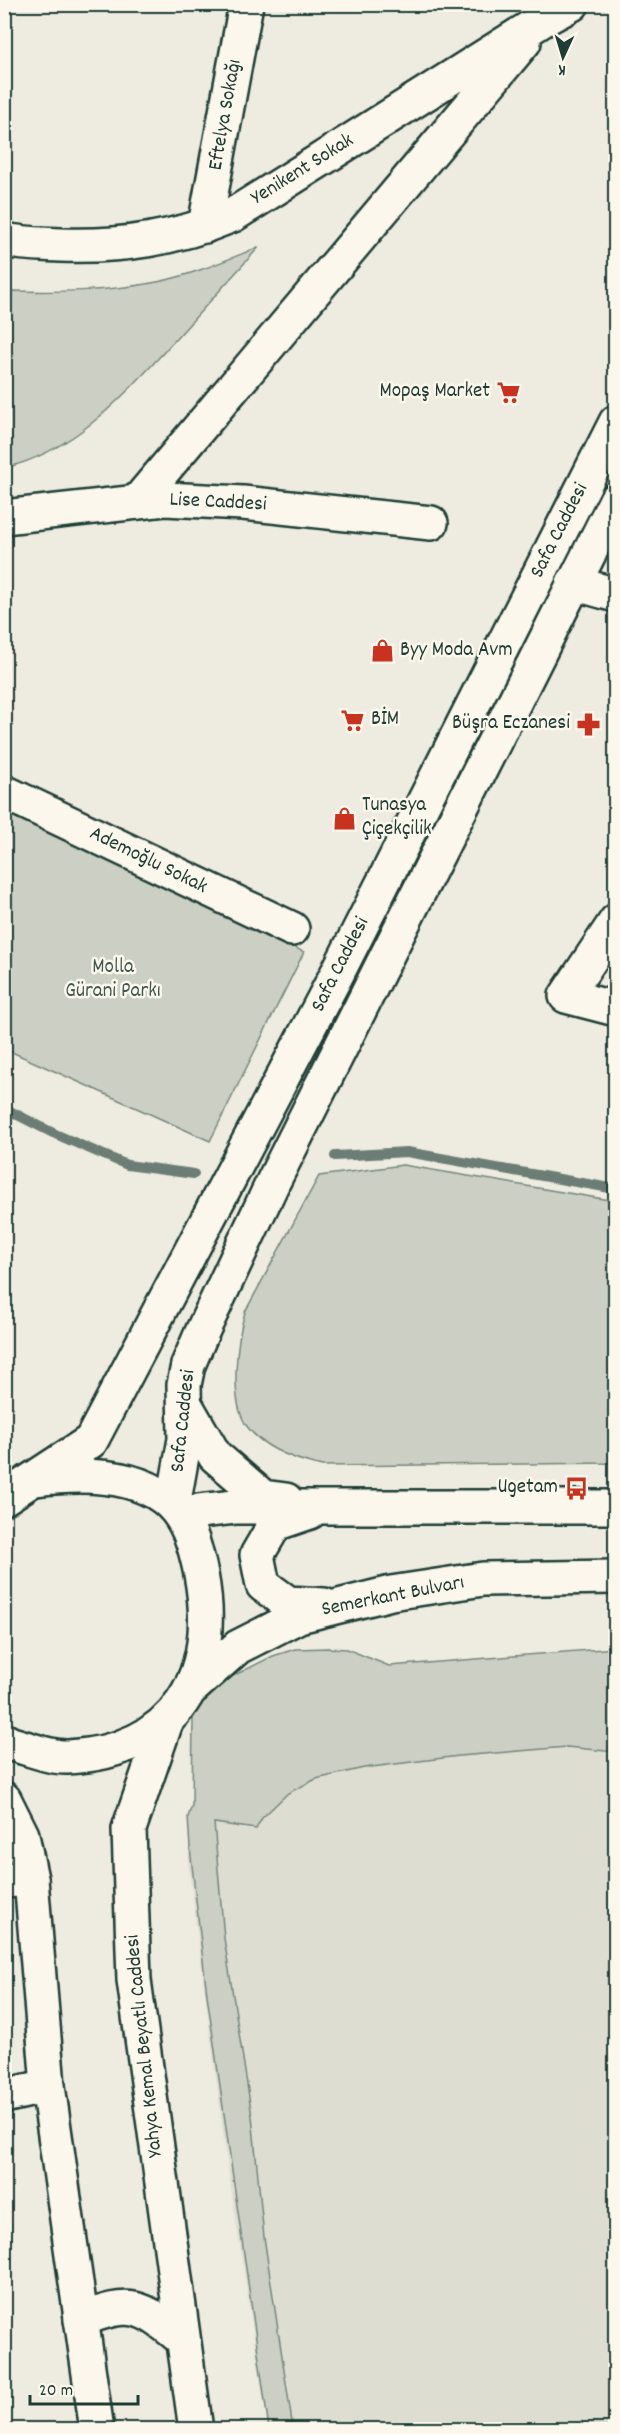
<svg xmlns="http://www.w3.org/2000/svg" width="620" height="2434" viewBox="0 0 620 2434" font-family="Dekko,sans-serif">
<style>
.built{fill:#ddddd2}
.green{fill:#cbcfc4;stroke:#75867c;stroke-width:1.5}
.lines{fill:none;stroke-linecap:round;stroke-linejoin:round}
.stream{stroke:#6c7d74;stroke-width:10}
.minor-casing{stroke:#1f3d34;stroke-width:38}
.major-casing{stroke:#1f3d34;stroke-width:38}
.minor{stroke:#fbf7ec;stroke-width:33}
.major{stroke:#fbf7ec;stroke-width:33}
.labels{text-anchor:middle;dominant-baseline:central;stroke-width:5;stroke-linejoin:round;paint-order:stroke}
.street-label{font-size:21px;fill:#1f3d34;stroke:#fbf7ec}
.poi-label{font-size:21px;fill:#1f3d34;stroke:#fbf7ec;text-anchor:end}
.park-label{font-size:21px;fill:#415a51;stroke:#fbf7ec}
</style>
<rect width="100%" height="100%" fill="#eeece1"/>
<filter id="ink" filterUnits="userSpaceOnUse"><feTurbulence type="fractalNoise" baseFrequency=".0167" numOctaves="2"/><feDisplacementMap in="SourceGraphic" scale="12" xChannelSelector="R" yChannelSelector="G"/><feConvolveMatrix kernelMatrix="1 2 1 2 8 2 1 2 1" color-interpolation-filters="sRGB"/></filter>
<g filter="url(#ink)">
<polygon class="built" points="615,1721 615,2429 268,2429 226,2155 188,1861 195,1769"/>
<g class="green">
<path d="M259,247C231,278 203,309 175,340C126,393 78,450 5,468V291C56,292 107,292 157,282C192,275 226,260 259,247Z"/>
<polygon points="4,800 104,856 304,952 210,1141 5,1049"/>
<path d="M403,1165L615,1201V1463L322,1466C296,1460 262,1448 246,1425C229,1399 237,1340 245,1312L319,1176Z"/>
<polygon points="328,1648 347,1649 389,1666 615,1648 615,1752 567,1747 459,1756 364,1768 316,1779 288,1793 262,1818 256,1829 214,1823 224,1938 252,2116 264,2237 293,2429 269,2429 207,1995 190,1848 188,1817 192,1805 193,1715 200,1699 233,1676 273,1656 295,1649"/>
</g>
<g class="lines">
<g class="stream">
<polyline points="4,1108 53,1133 127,1165 194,1174"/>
<polyline points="335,1156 407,1152 616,1189"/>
</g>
<defs>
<g id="minor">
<polyline points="205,226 246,4"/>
<path d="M4,240C23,244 41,244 60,245C122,247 175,239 233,215L544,19L572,4"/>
<polyline points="137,502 524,42"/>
<polyline points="4,517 165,499 243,503 431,523"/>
<polyline points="573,583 616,595"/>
<polyline points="4,792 292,929"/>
<polyline points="616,921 566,996 616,1009"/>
<polyline points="4,1881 31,1879"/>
<polyline points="4,2096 48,2086"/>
</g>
<g id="major">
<polyline points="185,1404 215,1456 263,1497 286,1500"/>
<polyline points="4,1498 91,1441 338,972 616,422"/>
<polyline points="173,1506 185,1439 184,1385 188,1365 203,1330 273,1182 616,500"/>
<polyline points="310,1512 275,1524 257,1555 263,1585 288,1603 324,1605"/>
<polyline points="181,1513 235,1507 616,1507"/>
<polyline points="193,1687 238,1647 299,1616 391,1593 483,1579 616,1577"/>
<polyline points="166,1722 129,1829 134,1980 196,2430"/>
<path d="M4,1740L11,1744C28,1748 51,1758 68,1757C177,1751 220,1675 201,1574C195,1546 188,1516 164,1498C130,1473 76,1474 36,1479"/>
<polyline points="4,1799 22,1835 31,1879 48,2086 97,2430"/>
<path d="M81,2320C131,2300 141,2305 181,2338"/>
</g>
</defs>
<use href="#minor" class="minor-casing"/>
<use href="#major" class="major-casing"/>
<use href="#minor" class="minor"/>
<use href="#major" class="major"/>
</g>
</g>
<defs>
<symbol id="supermarket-bare" viewBox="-9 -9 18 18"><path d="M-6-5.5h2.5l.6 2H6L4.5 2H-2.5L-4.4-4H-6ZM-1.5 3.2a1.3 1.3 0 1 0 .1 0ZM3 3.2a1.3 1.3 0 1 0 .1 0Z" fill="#c8321e" stroke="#fbf7ec" stroke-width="2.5" paint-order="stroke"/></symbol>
<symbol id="shop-bare" viewBox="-9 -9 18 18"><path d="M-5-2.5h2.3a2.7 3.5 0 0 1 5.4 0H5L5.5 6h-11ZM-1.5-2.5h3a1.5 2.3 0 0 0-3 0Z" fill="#c8321e" stroke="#fbf7ec" stroke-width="2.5" paint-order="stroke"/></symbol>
<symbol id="pharmacy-bare" viewBox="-9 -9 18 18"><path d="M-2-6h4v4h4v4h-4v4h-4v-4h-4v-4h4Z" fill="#c8321e" stroke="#fbf7ec" stroke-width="2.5" paint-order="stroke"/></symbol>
<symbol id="bus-bare" viewBox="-9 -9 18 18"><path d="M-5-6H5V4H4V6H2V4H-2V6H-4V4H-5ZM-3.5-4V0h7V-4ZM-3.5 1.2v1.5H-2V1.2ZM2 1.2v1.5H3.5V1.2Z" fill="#c8321e" stroke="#fbf7ec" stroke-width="2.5" paint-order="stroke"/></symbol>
</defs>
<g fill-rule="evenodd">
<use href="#supermarket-bare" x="492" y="376" width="33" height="33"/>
<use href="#shop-bare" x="366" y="634" width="33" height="33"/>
<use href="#supermarket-bare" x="336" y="704" width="33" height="33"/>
<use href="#pharmacy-bare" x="572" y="708" width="33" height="33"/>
<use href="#shop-bare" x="328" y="802" width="33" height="33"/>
<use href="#bus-bare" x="560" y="1472" width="33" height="33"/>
</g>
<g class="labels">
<g class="street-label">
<text transform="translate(226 115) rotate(-80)">Eftelya Sokağı</text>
<text transform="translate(303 170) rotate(-32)">Yenikent Sokak</text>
<text transform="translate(218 503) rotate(3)">Lise Caddesi</text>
<text transform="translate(560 531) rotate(-63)">Safa Caddesi</text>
<text transform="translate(148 861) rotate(26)">Ademoğlu Sokak</text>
<text transform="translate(341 965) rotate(-63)">Safa Caddesi</text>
<text transform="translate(184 1421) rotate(-84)">Safa Caddesi</text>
<text transform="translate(393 1597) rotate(-11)">Semerkant Bulvarı</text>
<text transform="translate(145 2046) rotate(-96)">Yahya Kemal Beyatlı Caddesi</text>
</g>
<g class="poi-label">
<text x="490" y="392">Mopaş Market</text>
<text x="400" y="651" text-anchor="start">Byy Moda Avm</text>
<text x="371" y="720" text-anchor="start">BİM</text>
<text x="570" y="724">Büşra Eczanesi</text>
<text x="362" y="806" text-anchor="start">Tunasya<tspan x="362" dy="24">Çiçekçilik</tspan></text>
<text x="558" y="1488">Ugetam</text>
</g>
<g class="park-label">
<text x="113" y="968">Molla<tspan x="113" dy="24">Gürani Parkı</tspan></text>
</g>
</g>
<rect width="620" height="2434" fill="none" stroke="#fbf7ec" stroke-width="24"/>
<rect x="12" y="12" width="596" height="2410" fill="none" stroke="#1f3d34" stroke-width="2" filter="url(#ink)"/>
<g transform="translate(563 57) rotate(184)" stroke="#fbf7ec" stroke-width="4.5" paint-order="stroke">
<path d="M0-4.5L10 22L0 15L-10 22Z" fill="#1f3d34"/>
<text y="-9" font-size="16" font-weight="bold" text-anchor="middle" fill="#1f3d34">K</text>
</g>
<path d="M30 2395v9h108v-9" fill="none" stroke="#1f3d34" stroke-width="3"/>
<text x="39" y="2395" font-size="18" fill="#1f3d34" stroke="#fbf7ec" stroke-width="4.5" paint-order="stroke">20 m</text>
</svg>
